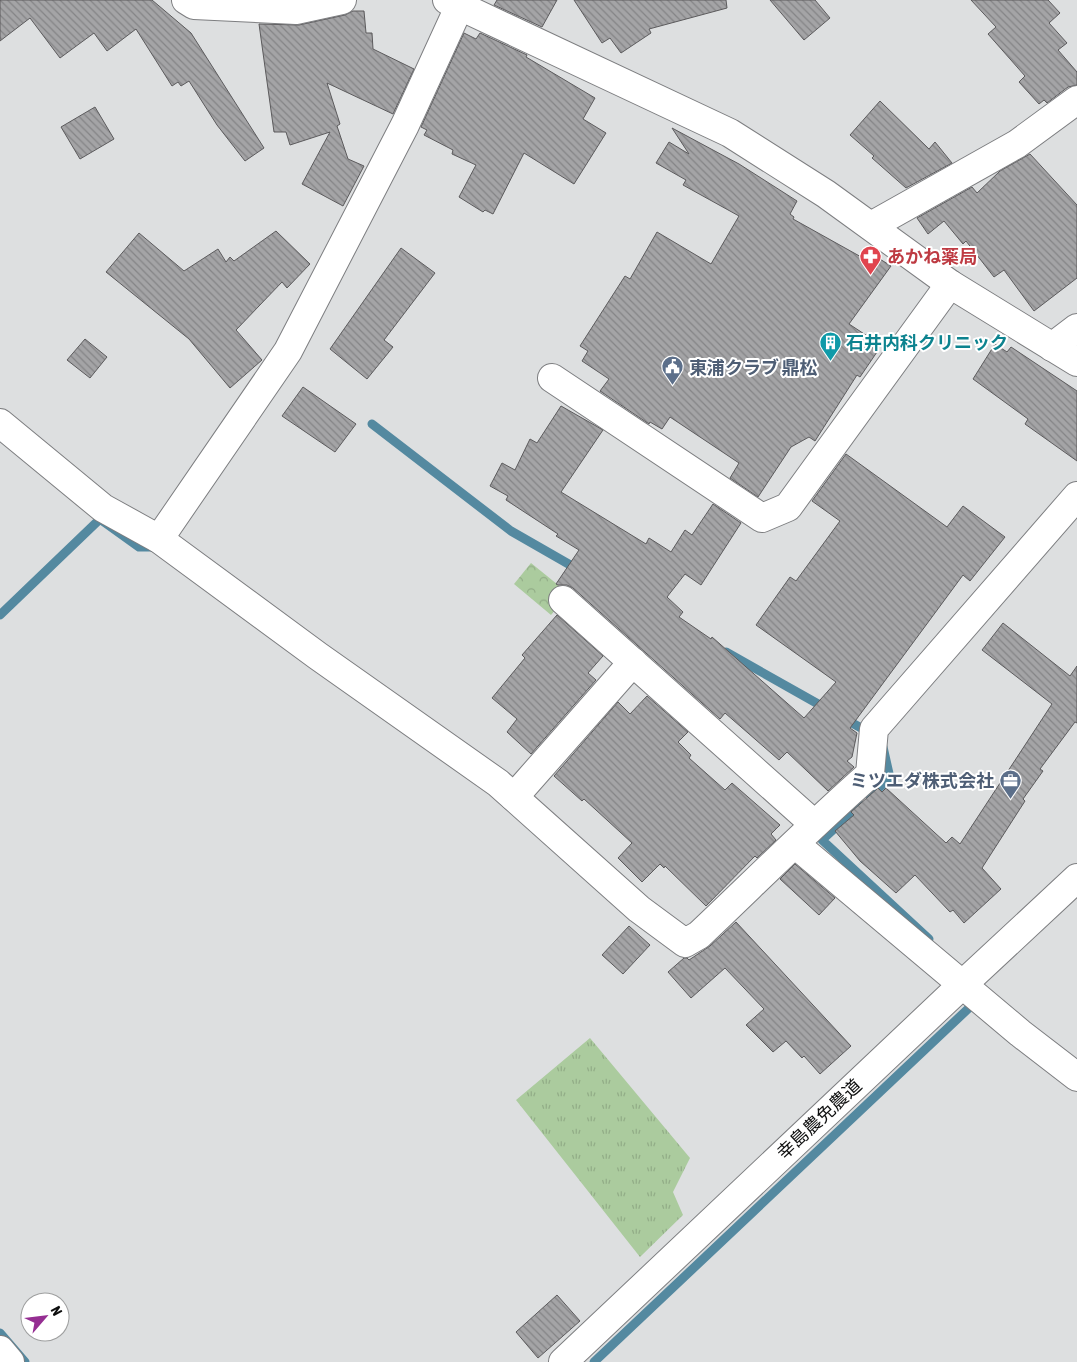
<svg xmlns="http://www.w3.org/2000/svg" width="1077" height="1362" viewBox="0 0 1077 1362" font-family="'Asap Condensed','Noto Sans JP',sans-serif">
<style>
.grass{fill:url(#grass-tufts)}
.forest{fill:url(#forest-crowns)}
.lines{fill:none;stroke-linecap:round;stroke-linejoin:round}
.stream{stroke:#5489a0;stroke-width:9}
.building{fill:url(#building-back-hatch);stroke:#5c5b5d}
.street-casing{stroke:#7d7e80;stroke-width:30}
.secondary-casing{stroke:#7d7e80;stroke-width:30}
.street{stroke:#fff;stroke-width:28}
.secondary{stroke:#fff;stroke-width:28}
.labels{text-anchor:middle;dominant-baseline:central;stroke-width:4;stroke-linejoin:round;paint-order:stroke}
.health-label{font-size:18px;font-weight:bold;fill:#be3a42;stroke:#fff;text-anchor:start}
.culture-label{font-size:18px;font-weight:bold;fill:#0d838f;stroke:#fff;text-anchor:start}
.service-label{font-size:18px;font-weight:bold;fill:#4e5e75;stroke:#fff;text-anchor:start}
.street-label{font-size:18px;fill:#0d0e0e;stroke:#fff}
</style>
<defs>
<pattern id="grass-tufts" width="24" height="20" patternUnits="userSpaceOnUse" patternTransform="scale(1.25)"><rect width="24" height="20" fill="#abcb9e"/><path d="M3 7l-1-3M5 7V3M7 7l1-3M15 17l-1-3M17 17v-4M19 17l1-3" fill="none" stroke="#92ad87"/></pattern>
<pattern id="forest-crowns" width="20" height="18" patternUnits="userSpaceOnUse" patternTransform="scale(1.25)"><rect width="20" height="18" fill="#abcb9e"/><path d="M2 6a3 3 0 1 1 6 0M12 15a3 3 0 1 1 6 0" fill="none" stroke="#92ad87"/></pattern>
<pattern id="building-back-hatch" width="6" height="6" patternUnits="userSpaceOnUse" patternTransform="scale(1.25)"><rect width="6" height="6" fill="#a4a4a6"/><path d="M-1 5l2 2M0 0l6 6M5-1l2 2" fill="none" stroke="#848486"/></pattern>
</defs>
<rect width="100%" height="100%" fill="#dddfe0"/>
<polygon class="grass" points="590,1038 690,1158 673,1192 683,1215 640,1257 516,1100"/>
<polygon class="forest" points="531,563 568,593 551,615 514,584"/>
<g class="lines">
<g class="stream">
<polyline points="372,424 511,531 579,570"/>
<polyline points="0,615 100,519 139,547 156,547"/>
<polyline points="726,652 827,709"/>
<polyline points="843,718 863,729"/>
<polyline points="870,796 890,778 883,747"/>
<polyline points="860,805 822,840 929,939"/>
<polyline points="0,1333 25,1362"/>
<polyline points="594,1362 970,1007"/>
</g>
</g>
<g class="building">
<polygon points="0,0 152,0 191,33 264,148 245,161 217,125 189,81 181,86 178,82 172,86 136,29 107,51 94,33 60,58 30,18 0,41"/>
<polygon points="497,0 557,0 542,27 494,5"/>
<polygon points="574,0 726,0 727,8 649,29 651,33 621,53 610,38 602,43"/>
<polygon points="770,0 815,0 830,18 804,40"/>
<polygon points="971,0 1048,0 1060,13 1049,23 1067,43 1058,50 1077,72 1077,85 1068,87 1047,103 1044,100 1039,104 1019,82 1025,76 988,34 996,27"/>
<polygon points="353,11 364,11 366,33 372,33 373,49 414,69 393,114 327,83 340,124 337,126 348,159 364,166 343,206 302,184 330,132 290,145 286,132 274,132 259,24 299,25 345,15"/>
<polygon points="464,33 476,39 480,33 527,55 526,57 595,98 583,119 606,133 574,184 524,153 493,214 485,210 483,212 459,197 476,165 452,154 453,150 424,135 427,130 421,127"/>
<polygon points="880,101 929,149 935,142 952,163 906,188 872,158 874,156 850,135"/>
<polygon points="95,107 114,139 80,159 61,127"/>
<polygon points="672,128 739,164 797,201 790,214 794,217 793,219 863,258 867,251 891,266 849,324 878,343 874,350 877,352 860,377 857,375 815,441 809,437 791,447 758,497 730,478 739,463 670,417 662,429 650,422 649,424 600,391 609,379 582,361 588,351 580,346 625,276 630,279 657,232 711,264 739,216 683,185 686,180 656,163 669,142 689,154"/>
<polygon points="1030,154 1077,205 1077,278 1034,311 1004,270 994,277 966,241 963,244 944,221 928,234 917,218 972,187 977,193 1000,171"/>
<polygon points="276,231 310,264 287,288 282,282 236,330 262,360 230,388 189,339 106,272 139,233 184,271 218,249 226,262 230,257 234,261"/>
<polygon points="401,248 435,273 384,340 393,347 367,379 330,349"/>
<polygon points="85,339 107,357 90,378 67,360"/>
<polygon points="995,344 1007,352 1011,347 1077,391 1077,461 1025,424 1028,419 973,379"/>
<polygon points="303,387 356,424 335,452 282,416"/>
<polygon points="561,406 603,430 561,492 646,544 649,538 671,552 685,530 692,535 713,504 741,523 701,585 685,574 667,597 683,612 679,617 711,639 712,637 804,718 836,682 756,625 790,577 796,581 840,521 812,501 846,454 947,527 963,506 1005,537 970,581 963,575 850,728 857,733 852,757 847,761 854,767 828,791 787,752 779,760 725,713 720,719 573,588 567,585 558,585 556,584 579,550 556,536 558,534 506,500 508,496 490,486 502,463 515,470 530,439 537,443"/>
<polygon points="557,615 603,656 588,673 596,680 531,754 507,732 517,719 492,698 525,658 522,655"/>
<polygon points="1003,623 1070,676 1077,666 1077,723 1075,722 1040,769 1043,771 1023,799 1025,801 982,868 1001,889 964,923 953,910 950,912 915,875 896,893 860,861 835,831 854,815 851,812 878,788 882,792 886,788 946,843 952,837 960,844 1052,704 982,650"/>
<polygon points="647,696 688,732 678,742 691,755 689,758 725,790 732,783 780,825 771,834 776,840 757,858 755,856 706,906 665,866 664,868 660,864 642,882 618,858 632,843 584,799 582,801 554,776 618,702 630,714"/>
<polygon points="795,864 835,898 819,915 780,879"/>
<polygon points="736,922 851,1046 820,1074 804,1056 802,1058 786,1041 773,1052 746,1025 764,1009 725,968 691,998 668,972 684,958 687,958 689,960 710,946"/>
<polygon points="629,926 650,945 623,974 602,955"/>
<polygon points="557,1295 580,1321 538,1358 516,1332"/>
</g>
<g class="lines">
<defs>
<g id="street">
<polyline points="186,0 194,5 296,10 342,0"/>
<polyline points="871,226 1017,144 1077,100"/>
<polyline points="1052,347 1077,328"/>
<polyline points="552,378 762,518 788,507 950,284"/>
<path d="M0,423L103,508L159,539L318,656L498,783L639,909L685,943L699,935C756,881 811,826 870,774L874,729L1077,496"/>
<polyline points="159,539 288,351 405,125 460,5 464,0"/>
<polyline points="563,600 814,824"/>
<polyline points="514,797 633,662"/>
<polyline points="795,844 1020,1033 1077,1077"/>
<polyline points="0,1350 10,1362"/>
</g>
<g id="secondary">
<polyline points="447,0 730,133 826,194 950,284 1077,362"/>
<polyline points="563,1362 962,985 1077,878"/>
</g>
</defs>
<use href="#street" class="street-casing"/>
<use href="#secondary" class="secondary-casing"/>
<use href="#street" class="street"/>
<use href="#secondary" class="secondary"/>
</g>
<defs>
<symbol id="pharmacy-pin" viewBox="-11 -11 22 30"><path d="M0 17L-7.5 6A9.5 9.5 0 1 1 7.5 6Z" fill="#e0444e" stroke="#fff"/><path d="M-2-6h4v4h4v4h-4v4h-4v-4h-4v-4h4Z" fill="#fff"/></symbol>
<symbol id="building-pin" viewBox="-11 -11 22 30"><path d="M0 17L-7.5 6A9.5 9.5 0 1 1 7.5 6Z" fill="#0f9aa8" stroke="#fff"/><path d="M-4-6H4V6H1V3H-1V6H-4ZM-2.5-4.3h1.7v1.8h-1.7ZM.8-4.3h1.7v1.8H.8ZM-2.5-1h1.7V.8h-1.7ZM.8-1h1.7V.8H.8Z" fill="#fff"/></symbol>
<symbol id="civic-pin" viewBox="-11 -11 22 30"><path d="M0 17L-7.5 6A9.5 9.5 0 1 1 7.5 6Z" fill="#5c6f8a" stroke="#fff"/><path d="M-.6-6.5H3V-4.5H.6V-3L4-1V1h2V6H-6V1h2V-1L-.6-3ZM-1.2 2.5V6h2.4V2.5Z" fill="#fff"/></symbol>
<symbol id="office-pin" viewBox="-11 -11 22 30"><path d="M0 17L-7.5 6A9.5 9.5 0 1 1 7.5 6Z" fill="#5c6f8a" stroke="#fff"/><path d="M-6-3h4V-5.5h4V-3h4V5H-6ZM-1-4.5V-3h2v-1.5ZM-6 0V1H6V0Z" fill="#fff"/></symbol>
</defs>
<g fill-rule="evenodd">
<use href="#pharmacy-pin" x="858" y="244" width="25" height="34"/>
<use href="#building-pin" x="818" y="330" width="25" height="34"/>
<use href="#civic-pin" x="660" y="354" width="25" height="34"/>
<use href="#office-pin" x="998" y="768" width="25" height="34"/>
</g>
<g class="labels">
<g class="health-label">
<text x="887" y="256">あかね薬局</text>
</g>
<g class="culture-label">
<text x="846" y="342">石井内科クリニック</text>
</g>
<g class="service-label">
<text x="689" y="367">東浦クラブ 鼎松</text>
<text x="994" y="780" text-anchor="end">ミツエダ株式会社</text>
</g>
<g class="street-label">
<text transform="translate(819 1119) rotate(-43)">幸島農免農道</text>
</g>
</g>
<g transform="translate(45 1317) rotate(62)"><circle r="24" fill="#ffffff" stroke="#9e9f9f"/>
<path d="M0-4L9 19L0 12L-9 19Z" fill="#952e92"/>
<text y="-8" font-size="14" font-weight="bold" text-anchor="middle" fill="#0d0e0e">N</text>
</g>
</svg>
